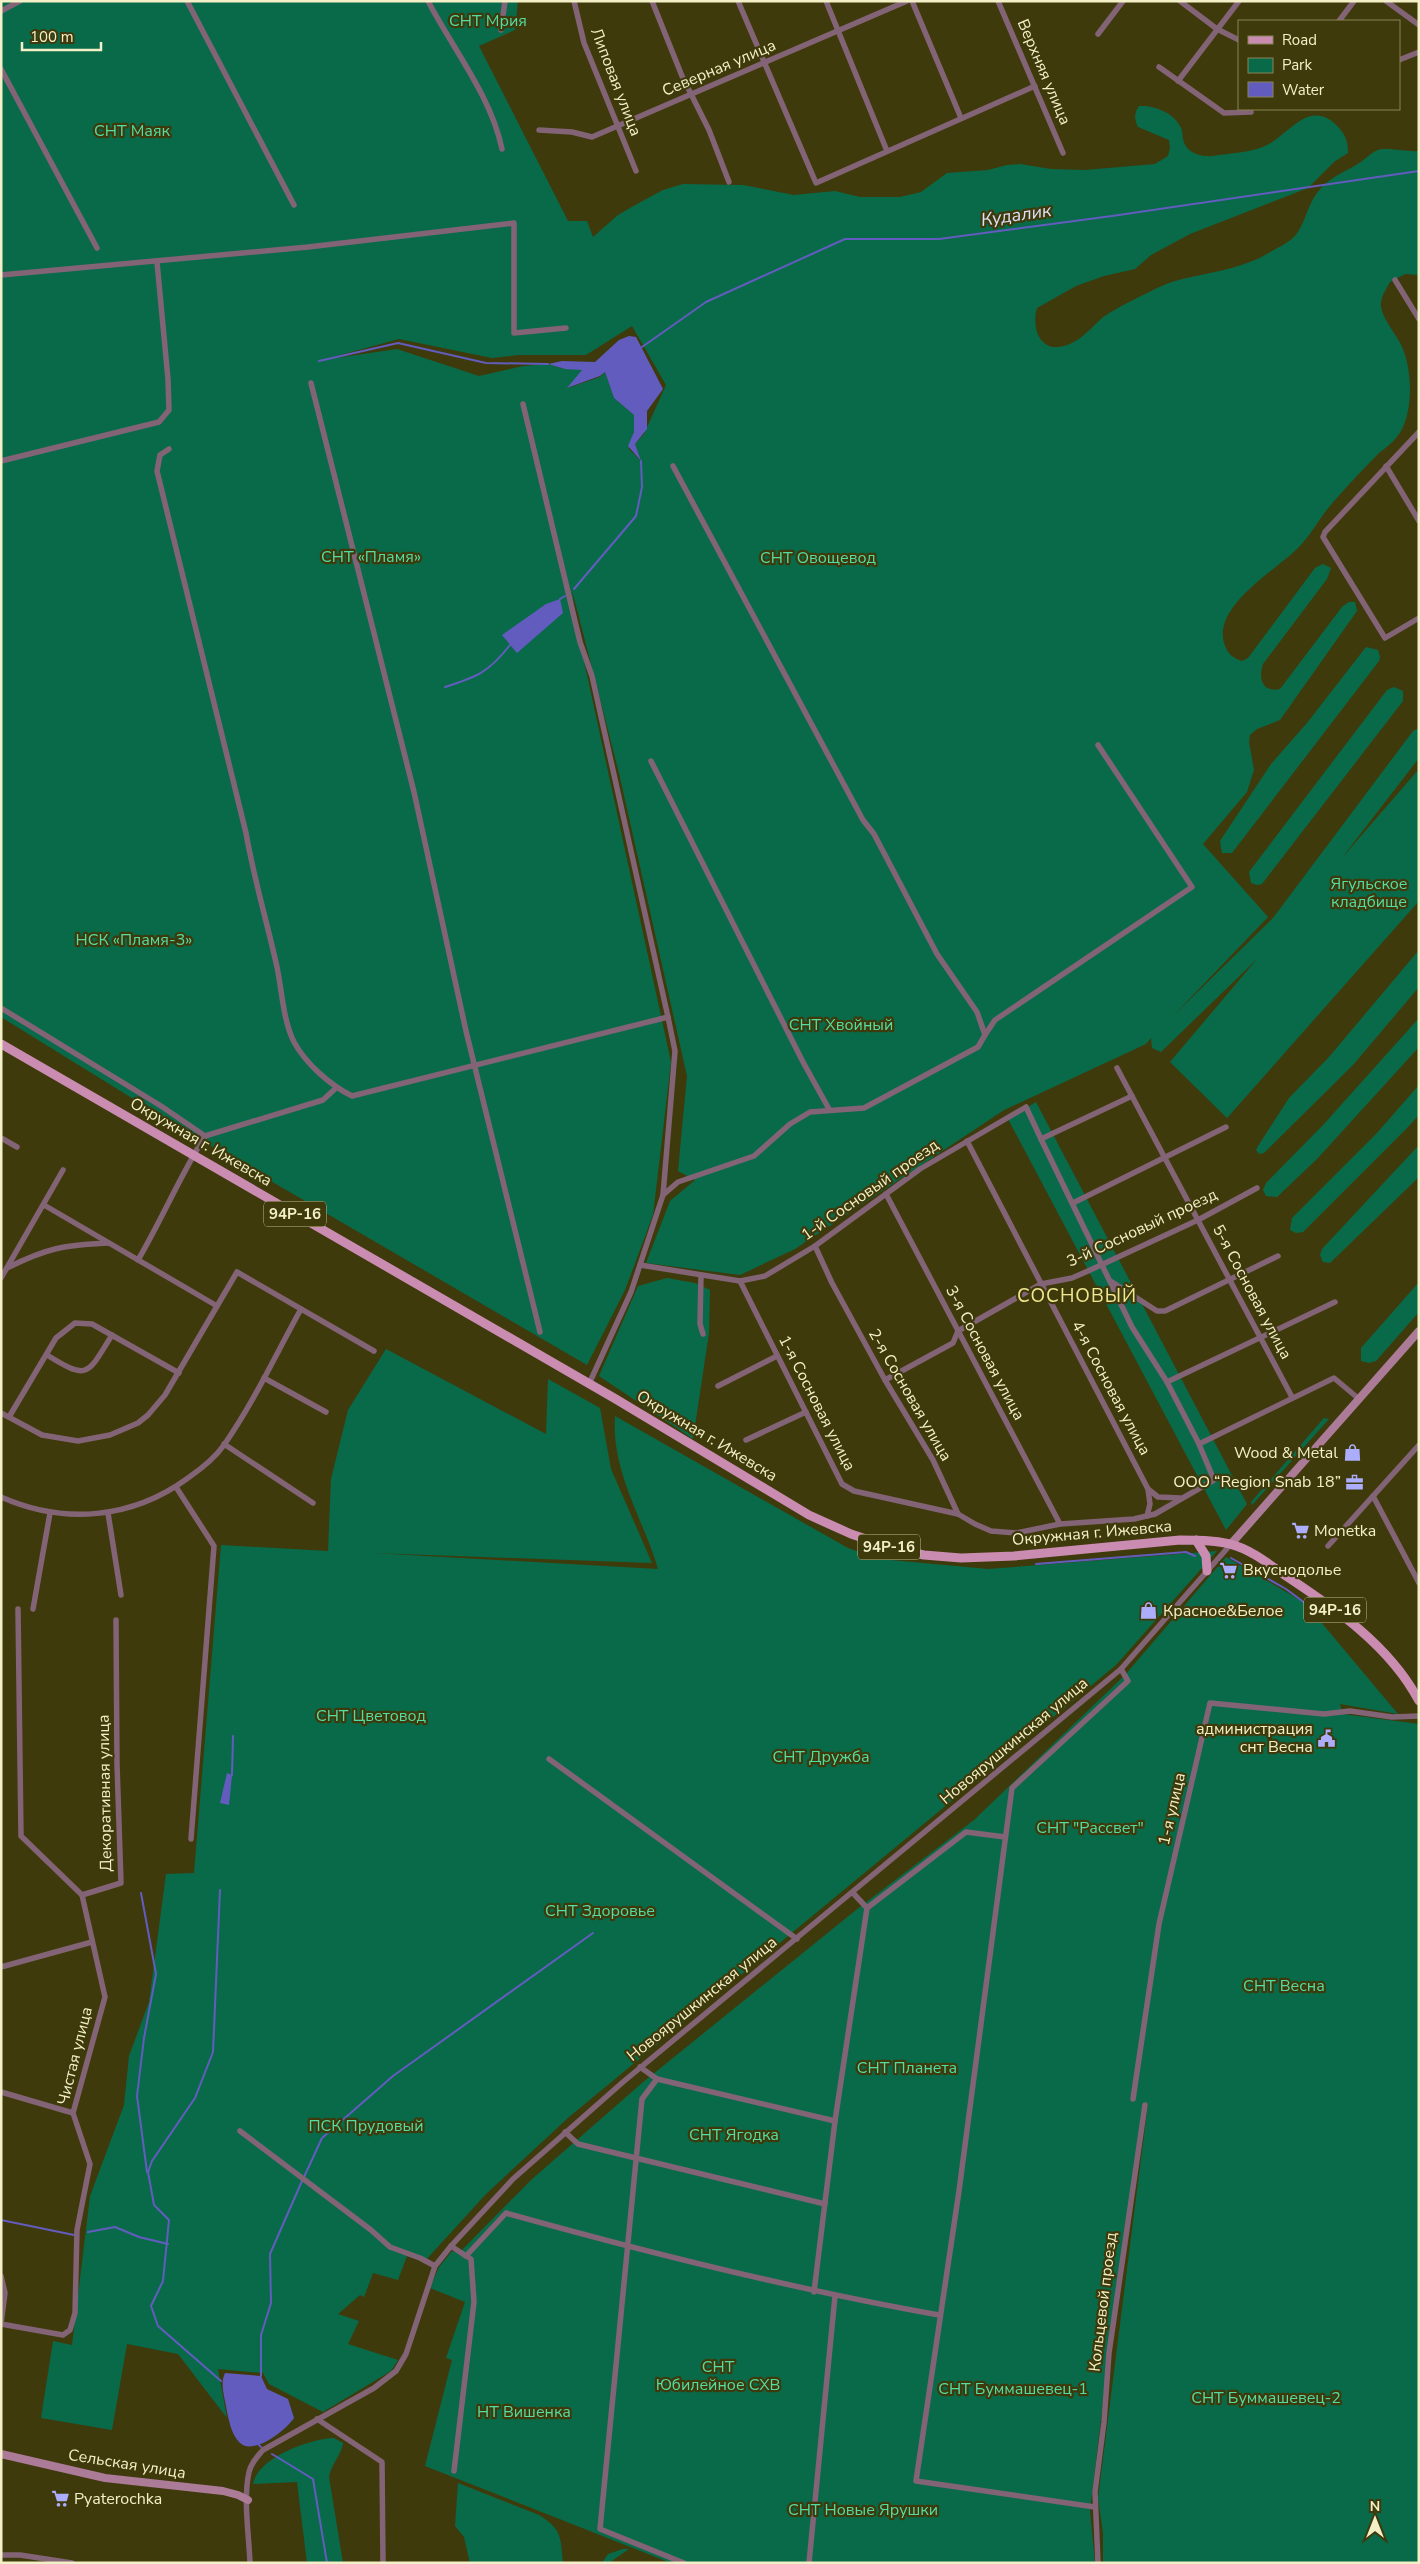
<svg xmlns="http://www.w3.org/2000/svg" width="1420" height="2564" viewBox="0 0 1420 2564" font-family="'Nunito Sans',sans-serif">
<style>
.green{fill:#096a4a;fill-rule:evenodd}
.water{fill:#635cbf}
.lines{fill:none;stroke-linecap:round;stroke-linejoin:round}
.stream{stroke:#635cbf;stroke-width:2}
.street{stroke:#836476;stroke-width:5.5}
.secondary{stroke:#ac7b98;stroke-width:8}
.primary{stroke:#cb8cb2;stroke-width:9}
.labels{text-anchor:middle;dominant-baseline:central;stroke-width:4.5;stroke-linejoin:round;paint-order:stroke}
.shield{fill:#3f3a0b;stroke:#bdb98f;stroke-width:1}
.shield-label{font-size:15px;font-weight:bold;fill:#f3f0c7}
.park-label{font-size:16px;fill:#53dda5;stroke:#3f3a0b}
.street-label{font-size:16px;fill:#f3f0c7;stroke:#3f3a0b}
.poi-label{font-size:16px;fill:#f3f0c7;stroke:#3f3a0b;text-anchor:start}
.water-label{font-size:18px;font-style:italic;fill:#dfe1fb;stroke:#3f3a0b}
.quarter-label{font-size:19px;letter-spacing:1px;fill:#f0e791;stroke:#3f3a0b}
</style>
<rect width="100%" height="100%" fill="#3f3a0b"/>
<g class="green">
<path d="M1,1H518L515,30L479,46L568,221H587L593,237L618,215L637,204L663,190L683,184L743,185L794,195L835,191L860,197H900L921,192L947,173L988,170L1007,165L1020,164L1051,169L1085,170L1155,164L1168,156L1170,148L1169,140L1138,127C1134,119 1134,113 1139,106C1154,105 1175,113 1181,128C1183,131 1182,135 1183,139C1186,153 1200,157 1213,156C1229,153 1250,153 1265,146C1287,137 1307,100 1334,123C1344,132 1348,139 1348,153L1334,162L1308,188L1190,234L1151,255L1135,269L1104,276L1076,286L1037,308C1032,323 1037,349 1058,347C1077,345 1088,331 1101,319C1108,313 1118,308 1127,303C1142,296 1159,286 1175,281C1208,272 1242,270 1272,251C1279,247 1289,242 1294,237C1305,225 1307,206 1317,193C1328,178 1341,174 1356,165C1364,161 1370,153 1378,150C1384,147 1407,152 1419,151V275L1405,274L1390,282C1386,289 1380,298 1381,307C1383,320 1397,335 1402,347C1413,371 1414,418 1396,438C1391,444 1385,448 1379,453C1364,468 1349,484 1335,500C1321,515 1312,534 1298,548C1276,570 1213,606 1224,643C1227,653 1232,658 1242,661L1248,658L1315,568L1323,564L1331,568L1327,579L1263,664C1258,678 1262,693 1280,689L1342,607L1349,602H1355L1357,611L1280,720L1257,729L1250,735L1249,742L1254,770L1247,792L1203,844L1268,917L1173,1016L1273,918L1413,731L1419,728V758L1341,859L1419,769V901L1227,1118L1170,1062L1257,959L1161,1052L1152,1048L1151,1038L1146,1044L1004,1110L795,1249L740,1275L646,1263L670,1201L695,1180L678,1171L687,1076L619,773L572,590L579,638L671,1062L653,1215L625,1290L587,1365L190,1134L1,1017ZM632,326L666,385L644,434L635,444L640,460L629,449L635,428L634,415L614,398L605,372L600,377L568,388L582,373L581,369H565L548,364L523,366L479,376L397,349L322,360L399,339L492,358L518,355H586Z"/>
<polygon points="1366,647 1378,650 1380,657 1379,661 1232,853 1222,853 1220,841 1271,764 1307,723"/>
<polygon points="1394,687 1403,691 1403,701 1262,884 1257,885 1251,883 1249,872 1387,690"/>
<polygon points="1419,950 1419,987 1353,1065 1264,1153 1259,1154 1256,1150 1258,1146 1289,1098 1329,1057"/>
<polygon points="1419,1018 1419,1047 1317,1159 1277,1197 1266,1196 1263,1190 1266,1183 1324,1124"/>
<polygon points="1419,1085 1419,1115 1407,1128 1303,1232 1296,1233 1290,1230 1292,1218 1377,1133"/>
<polygon points="1036,1102 1247,1504 1226,1530 1008,1119"/>
<polygon points="1419,1145 1419,1177 1330,1263 1323,1262 1320,1255 1322,1249"/>
<polygon points="667,1278 695,1283 710,1290 709,1333 693,1439 599,1376 638,1286"/>
<polygon points="1419,1282 1419,1312 1376,1361 1369,1363 1361,1361 1361,1348"/>
<path d="M386,1349L546,1434L548,1379L600,1408L611,1469L652,1563L372,1553L658,1569C643,1518 611,1471 615,1416L848,1548L880,1559L988,1569L1217,1551L1116,1665L569,2117L486,2194L424,2262L407,2256L398,2280L373,2273L364,2297L360,2295L338,2314L359,2321L348,2344L398,2360L391,2371L323,2412L269,2384L263,2373L218,2369L227,2418L178,2354L127,2344L112,2430L41,2418L53,2341L72,2345L90,2196L124,2105L129,2056L149,2002L166,1874L194,1873L221,1545L328,1551L331,1479L348,1410Z"/>
<polygon points="1324,1418 1329,1419 1252,1505 1251,1502"/>
<polygon points="1226,1557 1305,1603 1398,1714 1340,1704 1343,1714 1419,1724 1419,2563 1103,2563 1103,2533 1098,2498 1148,2104 1143,2103 1113,2318 1090,2511 1095,2563 671,2563 425,2466 452,2360 446,2358 465,2302 430,2288 439,2267 452,2251 459,2253 531,2180 642,2083 856,1910 974,1820 1125,1675"/>
<path d="M334,2438L343,2443C341,2456 331,2464 329,2477L343,2563H307L297,2482L253,2484C258,2457 310,2439 334,2438Z"/>
<path d="M458,2483L539,2515C563,2530 560,2537 563,2563H470L464,2537L455,2526Z"/>
<polygon points="623,2549 629,2549 609,2563 602,2563 608,2554"/>
</g>
<g class="water">
<polygon points="629,336 636,337 663,389 647,411 647,429 635,444 641,461 628,446 634,432 634,415 614,398 605,372 600,376 567,388 582,370 565,369 548,364 562,361 595,362 619,340"/>
<polygon points="560,599 563,613 517,653 502,635 546,604"/>
<polygon points="227,1773 232,1775 229,1805 220,1803"/>
<path d="M225,2373L261,2376L267,2389L288,2399L294,2418C286,2430 253,2457 239,2442C231,2434 228,2417 226,2406C224,2394 220,2384 225,2373Z"/>
</g>
<g class="lines">
<g class="stream">
<polyline points="642,347 706,302 845,239 939,239 1112,216 1419,171"/>
<polyline points="319,361 398,343 486,363 548,364"/>
<polyline points="574,589 636,516 642,487 641,461"/>
<polyline points="560,599 565,596"/>
<path d="M445,687C477,677 489,672 510,645"/>
<polyline points="1231,1558 1286,1589 1309,1606"/>
<polyline points="1036,1564 1186,1552 1195,1556"/>
<polyline points="232,1775 233,1736"/>
<polyline points="220,1890 213,2052 195,2098 152,2161 148,2172 154,2205 169,2220 163,2281 151,2306 158,2326 221,2381"/>
<polyline points="141,1893 156,1974 144,2038 137,2096 147,2172"/>
<polyline points="304,2177 322,2138 393,2076 593,1933"/>
<polyline points="1,2220 74,2235"/>
<polyline points="88,2232 115,2227 139,2237 168,2244"/>
<polyline points="261,2376 261,2335 271,2303 270,2254 302,2181"/>
<polyline points="259,2445 261,2447"/>
<polyline points="272,2454 313,2479 327,2563"/>
</g>
<g class="street">
<polyline points="187,1 294,205"/>
<path d="M428,1C453,49 491,96 502,149"/>
<polyline points="574,1 584,43 636,171"/>
<polyline points="652,1 682,76 709,130 729,182"/>
<polyline points="738,1 816,183 1035,86"/>
<polyline points="826,1 887,151"/>
<polyline points="912,1 961,118"/>
<polyline points="998,1 1063,153"/>
<polyline points="1180,1 1217,29 1239,40"/>
<polyline points="1386,1 1419,25"/>
<polyline points="1,11 20,1"/>
<polyline points="1339,21 1354,1"/>
<polyline points="501,30 505,1"/>
<polyline points="1098,34 1123,1"/>
<polyline points="1399,60 1419,52"/>
<polyline points="1159,67 1224,113 1251,112"/>
<polyline points="1,69 97,248"/>
<polyline points="1178,81 1239,1"/>
<polyline points="539,130 572,132 592,137 907,1"/>
<polyline points="1,275 308,247 514,223 514,333 566,328"/>
<polyline points="1395,280 1419,319"/>
<polyline points="311,383 414,792 466,1031 540,1332"/>
<polyline points="523,404 580,642 592,676 668,1017"/>
<polyline points="1419,432 1325,532 1323,537 1385,638 1419,618"/>
<path d="M169,449L160,455L157,471L246,833C254,879 267,922 277,967C282,991 283,1020 294,1042C306,1064 330,1085 352,1096L668,1017L675,1051L663,1195"/>
<polyline points="1,461 159,422 169,410 168,379 157,262"/>
<polyline points="1386,466 1419,521"/>
<polyline points="651,761 803,1062 829,1109"/>
<polyline points="1,1008 161,1106 205,1136"/>
<polyline points="985,1035 995,1020 1192,887 1098,745"/>
<polyline points="1117,1068 1292,1397"/>
<polyline points="1,1138 17,1147"/>
<polyline points="1041,1139 1132,1327 1167,1382 1199,1444"/>
<polyline points="967,1141 1148,1489 1158,1497 1180,1498"/>
<polyline points="886,1194 1060,1524"/>
<polyline points="1073,1203 1226,1127"/>
<polyline points="44,1205 217,1306"/>
<polyline points="815,1246 832,1283 885,1380 933,1460 958,1514 975,1524 991,1531 1016,1533 1060,1524 1134,1519 1155,1514 1214,1480 1199,1444 1334,1378 1359,1399"/>
<path d="M138,1260C162,1219 180,1176 205,1136L323,1100L336,1088"/>
<polyline points="640,1265 740,1281 765,1276 815,1246 920,1169 1026,1107 1041,1139 1132,1096"/>
<path d="M7,1268C47,1248 64,1245 108,1243"/>
<polyline points="701,1275 700,1324 703,1334"/>
<polyline points="1,1278 63,1170"/>
<polyline points="740,1281 842,1484 854,1491 958,1514"/>
<polyline points="1112,1282 1157,1311 1165,1311 1278,1256"/>
<path d="M47,1355C89,1381 87,1375 112,1335"/>
<polyline points="264,1378 326,1412"/>
<polyline points="885,1380 953,1343 958,1331 1041,1284 1072,1278 1088,1271 1198,1220 1257,1188"/>
<polyline points="1167,1382 1335,1302"/>
<polyline points="589,1384 631,1292 663,1195 678,1182 754,1156 790,1124 810,1112 864,1108 978,1047 985,1035 977,1012 937,954 874,834 863,820 673,466"/>
<polyline points="718,1386 777,1356"/>
<polyline points="1,1413 42,1435 78,1441 110,1435 138,1423 148,1415 165,1395 237,1272 374,1351"/>
<polyline points="9,1417 56,1338 75,1323 92,1324 179,1373"/>
<polyline points="746,1440 806,1412"/>
<polyline points="224,1444 313,1503"/>
<polyline points="176,1487 214,1546 191,1839"/>
<polyline points="1373,1496 1419,1583"/>
<path d="M1,1497C64,1525 132,1519 188,1478C201,1469 215,1458 224,1445C254,1402 276,1354 301,1309"/>
<polyline points="108,1513 121,1595"/>
<polyline points="1147,1516 1150,1504 1148,1489"/>
<polyline points="1328,1546 1419,1445"/>
<polyline points="18,1609 21,1836 82,1895"/>
<polyline points="33,1609 50,1513"/>
<polyline points="549,1759 797,1939"/>
<polyline points="82,1895 121,1883 117,1764 116,1620"/>
<polyline points="867,1908 966,1832 1005,1837"/>
<polyline points="1,1967 92,1942"/>
<polyline points="640,2067 657,2079 835,2121"/>
<polyline points="657,2079 642,2099 600,2529 684,2563"/>
<polyline points="1,2092 73,2113"/>
<polyline points="1133,2099 1159,1924 1210,1703 1324,1714 1350,1711 1392,1717 1419,1716"/>
<polyline points="240,2131 371,2230 390,2247 420,2258 435,2266"/>
<polyline points="565,2132 578,2144 825,2204"/>
<path d="M451,2246L466,2256L506,2213C649,2253 792,2289 939,2315"/>
<polyline points="1,2276 5,2293 1,2324"/>
<polyline points="814,2292 835,2121 867,1908 853,1893"/>
<polyline points="1,2324 63,2335 70,2330 75,2313 77,2230 90,2164 73,2113 105,1997 82,1895"/>
<polyline points="317,2419 382,2462 383,2563"/>
<polyline points="454,2471 474,2302 471,2259 466,2256"/>
<polyline points="1095,2507 916,2481 959,2191 1012,1788 1128,1681 1121,1669"/>
<polyline points="1,2555 20,2555 72,2563"/>
<path d="M250,2563C249,2535 243,2499 249,2472C251,2463 257,2457 263,2450L374,2388L396,2371L406,2354L435,2266L451,2246L513,2179L623,2082L1121,1669L1231,1544"/>
<polyline points="809,2563 835,2296"/>
<polyline points="1098,2563 1095,2492 1104,2422 1109,2353 1145,2105"/>
</g>
<g class="secondary">
<polyline points="1231,1544 1419,1331"/>
<polyline points="1,2454 105,2478 223,2491 238,2495 248,2500"/>
</g>
<g class="primary">
<path d="M1,1044L614,1398L809,1515L851,1534L896,1549L924,1555L961,1558L1014,1556L1180,1540C1197,1540 1213,1540 1230,1544C1250,1549 1269,1564 1286,1576C1336,1609 1390,1646 1419,1701"/>
<polyline points="1196,1540 1206,1556 1207,1571"/>
</g>
</g>
<defs>
<symbol id="shop-bare" viewBox="-9 -9 18 18"><path d="M-5-2.5h2.3a2.7 3.5 0 0 1 5.4 0H5L5.5 6h-11ZM-1.5-2.5h3a1.5 2.3 0 0 0-3 0Z" fill="#adaefb" stroke="#3f3a0b" stroke-width="2.5" paint-order="stroke"/></symbol>
<symbol id="office-bare" viewBox="-9 -9 18 18"><path d="M-6-3h4V-5.5h4V-3h4V5H-6ZM-1-4.5V-3h2v-1.5ZM-6 0V1H6V0Z" fill="#adaefb" stroke="#3f3a0b" stroke-width="2.5" paint-order="stroke"/></symbol>
<symbol id="supermarket-bare" viewBox="-9 -9 18 18"><path d="M-6-5.5h2.5l.6 2H6L4.5 2H-2.5L-4.4-4H-6ZM-1.5 3.2a1.3 1.3 0 1 0 .1 0ZM3 3.2a1.3 1.3 0 1 0 .1 0Z" fill="#adaefb" stroke="#3f3a0b" stroke-width="2.5" paint-order="stroke"/></symbol>
<symbol id="civic-bare" viewBox="-9 -9 18 18"><path d="M-.6-6.5H3V-4.5H.6V-3L4-1V1h2V6H-6V1h2V-1L-.6-3ZM-1.2 2.5V6h2.4V2.5Z" fill="#adaefb" stroke="#3f3a0b" stroke-width="2.5" paint-order="stroke"/></symbol>
</defs>
<g fill-rule="evenodd">
<use href="#shop-bare" x="1340" y="1440" width="25" height="25"/>
<use href="#office-bare" x="1342" y="1470" width="25" height="25"/>
<use href="#supermarket-bare" x="1288" y="1518" width="25" height="25"/>
<use href="#supermarket-bare" x="1216" y="1558" width="25" height="25"/>
<use href="#shop-bare" x="1136" y="1598" width="25" height="25"/>
<use href="#civic-bare" x="1314" y="1726" width="25" height="25"/>
<use href="#supermarket-bare" x="48" y="2486" width="25" height="25"/>
</g>
<g class="labels">
<g class="shield">
<rect x="264" y="1201.5" width="62" height="25" rx="4"/>
<rect x="858" y="1534.5" width="62" height="25" rx="4"/>
<rect x="1304" y="1597.5" width="62" height="25" rx="4"/>
</g>
<g class="shield-label">
<text x="295" y="1214">94Р-16</text>
<text x="889" y="1547">94Р-16</text>
<text x="1335" y="1610">94Р-16</text>
</g>
<g class="park-label">
<text x="488" y="21">СНТ Мрия</text>
<text x="132" y="131">СНТ Маяк</text>
<text x="371" y="557">СНТ «Пламя»</text>
<text x="818" y="558">СНТ Овощевод</text>
<text x="1369" y="884">Ягульское<tspan x="1369" dy="18">кладбище</tspan></text>
<text x="134" y="940">НСК «Пламя-3»</text>
<text x="841" y="1025">СНТ Хвойный</text>
<text x="371" y="1716">СНТ Цветовод</text>
<text x="821" y="1757">СНТ Дружба</text>
<text x="1090" y="1828">СНТ "Рассвет"</text>
<text x="600" y="1911">СНТ Здоровье</text>
<text x="1284" y="1986">СНТ Весна</text>
<text x="907" y="2068">СНТ Планета</text>
<text x="366" y="2126">ПСК Прудовый</text>
<text x="734" y="2135">СНТ Ягодка</text>
<text x="718" y="2367">СНТ<tspan x="718" dy="18">Юбилейное СХВ</tspan></text>
<text x="1013" y="2389">СНТ Буммашевец-1</text>
<text x="1266" y="2398">СНТ Буммашевец-2</text>
<text x="524" y="2412">НТ Вишенка</text>
<text x="863" y="2510">СНТ Новые Ярушки</text>
</g>
<g class="street-label">
<text transform="translate(719 68) rotate(-23)">Северная улица</text>
<text transform="translate(1044 72) rotate(67)">Верхняя улица</text>
<text transform="translate(616 82) rotate(69)">Липовая улица</text>
<text transform="translate(201 1142) rotate(30)">Окружная г. Ижевска</text>
<text transform="translate(870 1190) rotate(-35)">1-й Сосновый проезд</text>
<text transform="translate(1142 1228) rotate(-25)">3-й Сосновый проезд</text>
<text transform="translate(1252 1292) rotate(62)">5-я Сосновая улица</text>
<text transform="translate(985 1353) rotate(62)">3-я Сосновая улица</text>
<text transform="translate(1111 1388) rotate(62)">4-я Сосновая улица</text>
<text transform="translate(910 1395) rotate(60)">2-я Сосновая улица</text>
<text transform="translate(817 1403) rotate(63)">1-я Сосновая улица</text>
<text transform="translate(707 1436) rotate(31)">Окружная г. Ижевска</text>
<text transform="translate(1092 1533) rotate(-5)">Окружная г. Ижевска</text>
<text transform="translate(1014 1741) rotate(-40)">Новоярушкинская улица</text>
<text transform="translate(105 1793) rotate(-91)">Декоративная улица</text>
<text transform="translate(1172 1809) rotate(-77)">1-я улица</text>
<text transform="translate(702 1999) rotate(-39)">Новоярушкинская улица</text>
<text transform="translate(75 2056) rotate(-76)">Чистая улица</text>
<text transform="translate(1103 2302) rotate(-83)">Кольцевой проезд</text>
<text transform="translate(127 2464) rotate(9)">Сельская улица</text>
</g>
<g class="poi-label">
<text x="1338" y="1453" text-anchor="end">Wood &amp; Metal</text>
<text x="1341" y="1482" text-anchor="end">OOO “Region Snab 18”</text>
<text x="1314" y="1531">Monetka</text>
<text x="1243" y="1570">Вкуснодолье</text>
<text x="1163" y="1611">Красное&amp;Белое</text>
<text x="1313" y="1729" text-anchor="end">администрация<tspan x="1313" dy="18">снт Весна</tspan></text>
<text x="74" y="2499">Pyaterochka</text>
</g>
<g class="water-label">
<text transform="translate(1016 215) rotate(-8)">Кудалик</text>
</g>
<g class="quarter-label">
<text x="1077" y="1296">СОСНОВЫЙ</text>
</g>
</g>
<rect width="1420" height="2564" fill="none" stroke="#f3f0c7" stroke-width="5"/>
<rect x="1238" y="20" width="162" height="90" fill="#3f3a0b" stroke="#878356"/>
<rect x="1248" y="36" width="25" height="8" fill="#cb8cb2" stroke="#878356"/>
<text x="1282" y="45" font-size="15" fill="#f3f0c7">Road</text>
<rect x="1248" y="58" width="25" height="15" fill="#096a4a" stroke="#878356"/>
<text x="1282" y="70" font-size="15" fill="#f3f0c7">Park</text>
<rect x="1248" y="82" width="25" height="15" fill="#635cbf" stroke="#878356"/>
<text x="1282" y="95" font-size="15" fill="#f3f0c7">Water</text>
<g transform="translate(1375 2519)" stroke="#3f3a0b" stroke-width="4" paint-order="stroke">
<path d="M0-4L9 19L0 12L-9 19Z" fill="#f3f0c7"/>
<text y="-8" font-size="14" font-weight="bold" text-anchor="middle" fill="#f3f0c7">N</text>
</g>
<path d="M22 42v8h79v-8" fill="none" stroke="#f3f0c7" stroke-width="2.5"/>
<text x="30" y="42" font-size="15" fill="#f3f0c7" stroke="#3f3a0b" stroke-width="4" paint-order="stroke">100 m</text>
</svg>
